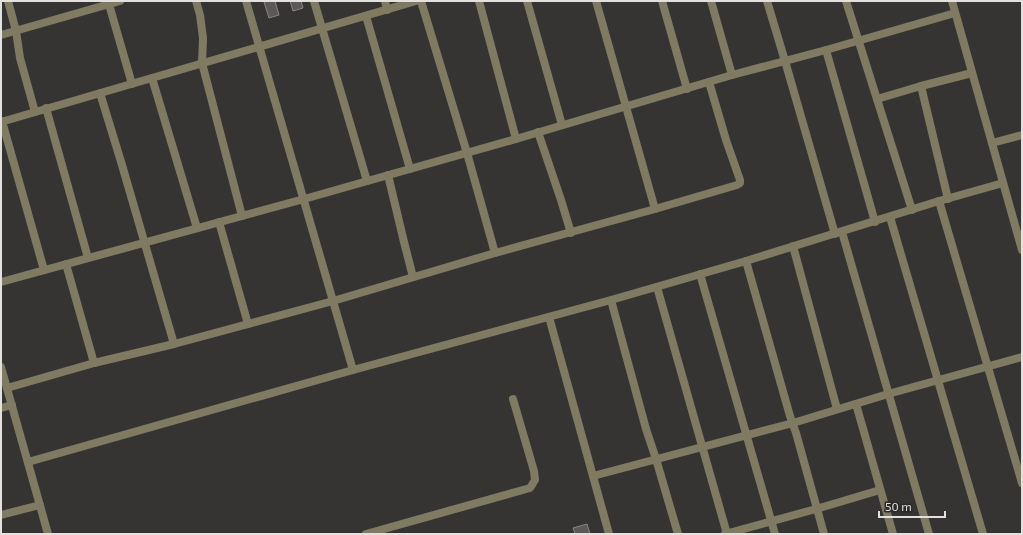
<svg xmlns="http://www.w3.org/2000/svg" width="1023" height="535" viewBox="0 0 1023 535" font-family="'Exo 2',sans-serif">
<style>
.building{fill:#5b5857;stroke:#888584}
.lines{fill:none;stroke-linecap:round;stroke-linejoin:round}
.minor{stroke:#7f7a61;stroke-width:8}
.tertiary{stroke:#7f7a61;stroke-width:8}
</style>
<rect width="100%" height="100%" fill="#363433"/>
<g class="building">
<polygon points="269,1 275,1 279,15 269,18 264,2"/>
<polygon points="290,1 301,1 303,8 293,11"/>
<polygon points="587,524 590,534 575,534 573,528"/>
</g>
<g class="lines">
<g class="minor">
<polyline points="8,1 16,31 20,58 35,112"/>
<polyline points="108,1 132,84"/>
<polyline points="196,1 200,15 203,38 202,63 242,216"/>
<polyline points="246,1 353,370"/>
<polyline points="314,1 367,181"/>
<polyline points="385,1 387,10"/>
<polyline points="421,1 467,153 495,253"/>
<polyline points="479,1 516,139"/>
<polyline points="527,1 562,125"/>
<polyline points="596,1 655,209"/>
<polyline points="662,1 687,89"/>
<polyline points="711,1 732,75"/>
<polyline points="767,1 785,61 835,234"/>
<polyline points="846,1 912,210"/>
<polyline points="366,16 410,169"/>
<polyline points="1,35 120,1"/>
<polyline points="826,50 875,222"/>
<polyline points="152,78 197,228"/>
<polyline points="921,86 948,199"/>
<polyline points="100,93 122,165 174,344"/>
<polyline points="877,99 921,86 972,73"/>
<polyline points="46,108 88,258"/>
<polyline points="2,121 44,270"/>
<polyline points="538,132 561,200 571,233"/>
<polyline points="992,143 1022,135"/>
<polyline points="388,175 404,242 413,277"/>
<polyline points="939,201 1022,483"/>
<polyline points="890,217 983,534"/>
<polyline points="219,222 248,324"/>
<polyline points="842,232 929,534"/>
<polyline points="793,246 837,409"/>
<polyline points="746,261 790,416 796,433 824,534"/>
<polyline points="66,264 94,363"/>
<polyline points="700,274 775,534"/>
<polyline points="1,282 304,199 516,139 732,75 826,50 955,13"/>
<polyline points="657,287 727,534"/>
<polyline points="611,300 646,429 656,459 678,534"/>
<polyline points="549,317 609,534"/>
<polyline points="7,388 94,363 174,344 333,301 495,253 655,209 737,185 740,183 740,180 726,140 709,82"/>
<polyline points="856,404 893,534"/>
<polyline points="1,408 12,405"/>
<polyline points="28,462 353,370 611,300 746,261 939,201 1003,183"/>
<polyline points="593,476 793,423 888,394 1022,357"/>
<polyline points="1,515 40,505"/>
<polyline points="366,534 530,488 535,480 534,471 513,399"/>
<polyline points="725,534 816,509 880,490"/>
</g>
<g class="tertiary">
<polyline points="952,1 1022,250"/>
<polyline points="1,122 416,1"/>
<polyline points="1,367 48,534"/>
</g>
</g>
<rect width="1023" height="535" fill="none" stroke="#e2e1e0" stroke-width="4"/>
<path d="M879 511v6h66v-6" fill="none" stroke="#e2e1e0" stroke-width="2"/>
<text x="885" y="511" font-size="12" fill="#e2e1e0" stroke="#2c2a29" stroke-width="3" paint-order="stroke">50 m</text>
</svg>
